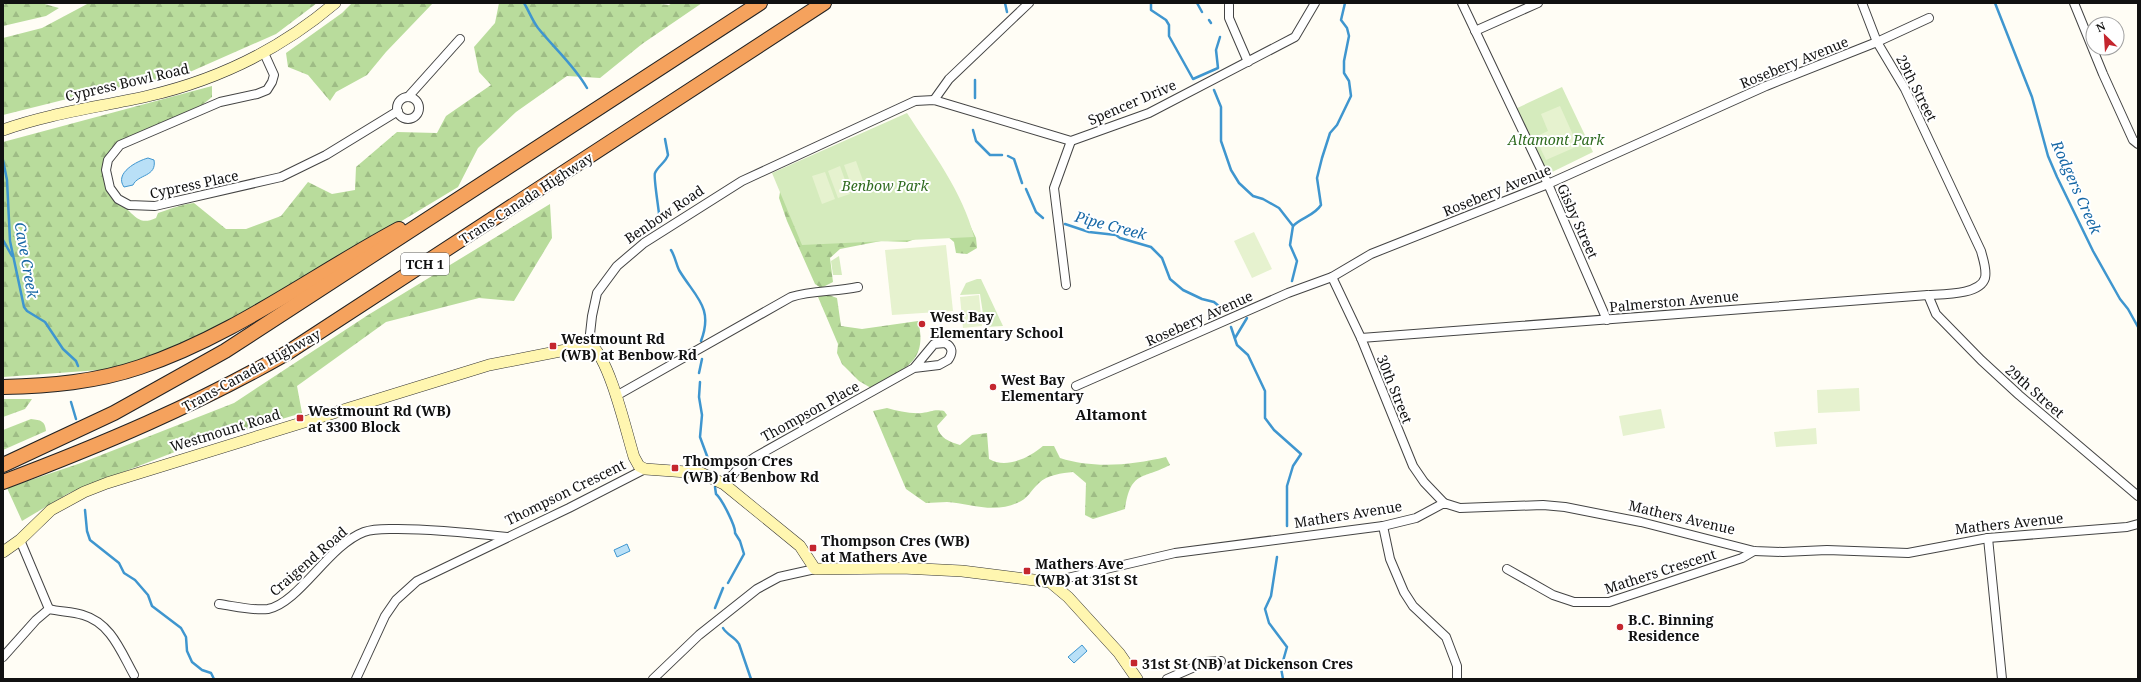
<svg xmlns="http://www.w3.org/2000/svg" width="2141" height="682" viewBox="0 0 2141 682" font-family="'Noto Serif',serif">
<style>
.forest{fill:url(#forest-firs)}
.park{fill:#d5ebbd}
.pitch{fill:#e6f2cf}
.water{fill:#b9e0f7;stroke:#3f96cf}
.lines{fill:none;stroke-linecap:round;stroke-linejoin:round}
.stream{stroke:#3f96cf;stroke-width:2.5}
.street-casing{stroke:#444;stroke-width:10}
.secondary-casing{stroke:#333;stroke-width:12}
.highway-casing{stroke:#222;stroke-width:16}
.street{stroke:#fff;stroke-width:8}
.secondary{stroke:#fff6b0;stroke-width:11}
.highway{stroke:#f5a25d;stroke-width:14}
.poi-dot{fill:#c4262e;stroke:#fff;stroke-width:1.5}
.labels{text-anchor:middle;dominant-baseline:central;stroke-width:4;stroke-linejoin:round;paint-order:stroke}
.shield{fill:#fff;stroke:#585858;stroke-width:1}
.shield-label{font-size:13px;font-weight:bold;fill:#111}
.street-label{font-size:14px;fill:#111;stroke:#fff}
.park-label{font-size:14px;font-style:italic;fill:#2f6b1f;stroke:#fff}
.poi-label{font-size:14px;font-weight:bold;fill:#111;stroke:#fff;text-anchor:start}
.water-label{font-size:15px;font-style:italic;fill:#1768a6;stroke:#fff}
.neighbourhood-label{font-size:15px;font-weight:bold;fill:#111;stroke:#fff}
</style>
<defs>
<pattern id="forest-firs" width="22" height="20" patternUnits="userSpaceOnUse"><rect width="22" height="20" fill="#b9dc9c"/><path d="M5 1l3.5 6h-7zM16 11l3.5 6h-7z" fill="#9ebc85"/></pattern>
</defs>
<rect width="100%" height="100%" fill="#fffdf5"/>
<g class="forest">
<polygon points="5,3 41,3 59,8 46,16 3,26 3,8"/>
<polygon points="89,3 317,3 276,34 183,75 95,92 3,115 3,38 42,28"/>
<polygon points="352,3 433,3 386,52 367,75 336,92 330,101 308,75 288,67 286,53 342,13"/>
<path d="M499,3H651L669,5L672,3H702L642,44L600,78L567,76L516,112L478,148L458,187L264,304L181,346L113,369L3,377V142L212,86V97L202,105L136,134L102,169C103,180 107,195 116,203C120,206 126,208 129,211C138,220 143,224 156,218L158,213C171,209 179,205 194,203L226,229H246L281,216L308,182L332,194L355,190L356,167L397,132L437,133L446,116L491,85L479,72L474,47L495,23Z"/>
<polygon points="781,186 967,219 976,238 977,248 967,254 956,253 954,242 940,230 907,242 881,241 840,249 830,258 833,282 821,288 815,284 787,221 779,198"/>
<polygon points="550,204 552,238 514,301 479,298 386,322 297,386 302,413 185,448 69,493 22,521 7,488 81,463 234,403 368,315"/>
<path d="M826,294L837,298L841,326L862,329L918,321C929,363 902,370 871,388L859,381L842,364L837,353L838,344L818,297Z"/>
<polygon points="3,399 32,399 25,409 3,417"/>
<path d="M887,408C898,411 910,414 922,413C932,412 933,409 944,411L947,415L937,426C939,438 950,442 960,445L972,435L987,433L989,459C1006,469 1029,458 1043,446H1054L1060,458C1094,469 1132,465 1166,457L1170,465C1142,480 1131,470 1125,509L1093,519L1085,515L1086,483L1073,472C1062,473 1047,475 1039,483C1031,490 1028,499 1017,503C993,514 969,503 947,502C940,502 933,503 926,503L906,489L873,411Z"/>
<path d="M31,419C41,420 45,421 46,431L3,450V430Z"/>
</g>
<g class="park">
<polygon points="1562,87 1593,152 1544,176 1513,110"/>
<path d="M907,113C932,152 963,192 974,237L802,245L772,173Z"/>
<polygon points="839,256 842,275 833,275 831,261"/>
<polygon points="977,279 981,279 1003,326 985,327 980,294 960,295 966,283"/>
</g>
<g class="pitch">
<polygon points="1560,106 1578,146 1546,160 1535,137 1548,131 1541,114"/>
<polygon points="856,161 866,189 854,193 844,165"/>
<polygon points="840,166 850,194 838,198 828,171"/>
<polygon points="825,172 835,199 822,204 812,176"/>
<polygon points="1254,232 1272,269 1252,278 1234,241"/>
<polygon points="946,245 953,311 892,315 885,250"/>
<polygon points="979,295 982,326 963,328 960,297"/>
<polygon points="1859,388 1860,411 1818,413 1817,390"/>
<polygon points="1661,409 1665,428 1623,436 1619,416"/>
<polygon points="1816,428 1817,444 1776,447 1774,432"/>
</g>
<g class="water">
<path d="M148,158L154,160C157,177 138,174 133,185L124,187C114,173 137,161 148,158Z"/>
<polygon points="627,544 630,551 617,557 614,550"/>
<polygon points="1082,645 1087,651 1074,663 1068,657"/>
</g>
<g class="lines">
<g class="stream">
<path d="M524,3C529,11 532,20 538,28C554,48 574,65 587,88"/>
<polyline points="1005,3 1007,12"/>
<polyline points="1151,3 1151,10 1166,20 1169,25 1169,36 1193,79 1218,68 1216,50 1220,37"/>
<polyline points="1197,3 1202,12"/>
<polyline points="1995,3 2032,97 2048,156 2057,177 2093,251 2120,299 2128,309 2138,327"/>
<polyline points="1209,20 1211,23"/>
<polyline points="975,80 975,98"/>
<polyline points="1214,90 1221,107 1221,141 1231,170 1239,183 1253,196 1263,199 1279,208 1293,226 1290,245 1297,261 1292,281"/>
<polyline points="973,130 976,141 990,155 1002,155"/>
<polyline points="1008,156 1014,159 1022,183"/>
<polyline points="3,160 7,180 10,241 24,307 27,311 45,322 63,349 76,361 78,366"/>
<polyline points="1026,189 1036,212 1043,218"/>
<path d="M660,224C660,215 653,177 655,173C658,166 666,162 668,155L665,139"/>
<polyline points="1065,224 1089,232 1116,235 1120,238 1151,247 1162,258 1170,279 1183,290 1202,299 1214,302 1220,307"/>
<path d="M1293,226C1302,217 1314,216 1321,205L1317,178L1322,158L1330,133L1337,125L1351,96L1349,81L1344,73V61L1349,36L1347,28L1341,20L1345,3"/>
<polyline points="3,240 12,256"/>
<path d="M671,250C675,256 676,264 679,270C695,297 714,307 701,341"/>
<polyline points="1231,327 1237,345 1248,355 1265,391 1265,418 1274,430 1301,454 1293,466 1287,486 1287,526"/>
<polyline points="1235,338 1247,318"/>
<polyline points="699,373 702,359"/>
<polyline points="700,382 699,397 702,415 700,437 710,464"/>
<polyline points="71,402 76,419"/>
<path d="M715,487L716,494C722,499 736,527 735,533L740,541L744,554L728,583"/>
<polyline points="85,510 87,531 90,540 119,563 124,573 135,580 148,595 152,606 181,628 186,637 187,651 192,662 202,670 211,673 214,679"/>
<polyline points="1277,557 1271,596 1265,609 1269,623 1287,647 1281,668 1283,679"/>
<polyline points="715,608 723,588"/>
<path d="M723,628C727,635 735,637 739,644L751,679"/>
</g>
<defs>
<g id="street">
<polyline points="1462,3 1548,184 1607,320"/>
<polyline points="2074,3 2103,74 2133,140 2138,144"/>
<polyline points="1229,5 1229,18 1248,62"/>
<polyline points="1475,31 1538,3"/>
<polyline points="264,53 274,75 272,82 267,90 257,94 220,102 120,145 108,160 106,170 110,188 118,199 129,205 155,206 281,177 326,155 398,111"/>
<polyline points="408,97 460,39"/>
<circle cx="408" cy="108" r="11"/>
<polyline points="934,100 949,79 1029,3"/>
<polyline points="1332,277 1361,338 1413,466 1424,482 1444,503"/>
<polyline points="1066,285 1054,188 1071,141"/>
<polyline points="1928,295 1936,314 1981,360 2019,395 2138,496"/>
<path d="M1361,338L1928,295C1943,294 1980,295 1985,278C1987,269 1983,259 1981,251L1905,89L1877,42L1862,3"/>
<polyline points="591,345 590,334 592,316 597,293 617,266 644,243 742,181 915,101 934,100 1071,141 1149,113 1295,37 1315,3"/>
<polyline points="1076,386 1288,293 1332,277 1371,254 1548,184 1766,86 1877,42 1929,18"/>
<path d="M616,396L791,297C812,290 836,292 858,287"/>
<path d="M724,484L738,469L755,457L914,368L939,365L948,360C953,353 953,347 945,343L934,344L914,368"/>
<polyline points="1383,526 1390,559 1404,592 1413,606 1446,637 1457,666 1457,679"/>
<polyline points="1988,538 2002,679"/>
<polyline points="20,540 49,609"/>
<polyline points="1507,569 1553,595 1574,602 1609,602 1742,558 1754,551"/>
<polyline points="1050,582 1175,553 1383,526 1416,518 1444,503 1460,508 1543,505 1565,507 1641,522 1754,551 1783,552 1827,550 1908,553 1988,538 2127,527 2138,524"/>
<path d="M219,604C234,606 253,611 268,609C299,603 329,545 364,532C375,528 387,529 398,529C434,529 471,533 507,537"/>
<path d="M3,657L36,620L49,609C60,612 72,611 83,615C111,623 121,652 134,675"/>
<polyline points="356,679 385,616 396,600 417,581 569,508 645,469"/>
<polyline points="653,679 699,635 757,589 779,577 815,569"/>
<polyline points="1167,679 1206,662 1221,661"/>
</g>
<g id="secondary">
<path d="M3,130C50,113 100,107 148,96C217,80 281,49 335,3"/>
<path d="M3,552L20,540L51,510L84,492L107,483L489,365L591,345C610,360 626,431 634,457L639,466L645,469L701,473L724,484L800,546L815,569L902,568L962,571L1050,582L1068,597L1119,653L1137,679"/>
</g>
<g id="highway">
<path d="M3,387C50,386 96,382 140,367C233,336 313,275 399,229"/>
<polyline points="3,465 114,413 225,351 760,3"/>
<path d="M3,482C101,445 196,405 287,353L824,3"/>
</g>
</defs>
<use href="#street" class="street-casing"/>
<use href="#secondary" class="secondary-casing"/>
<use href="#highway" class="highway-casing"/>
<use href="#street" class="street"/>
<use href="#secondary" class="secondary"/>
<use href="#highway" class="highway"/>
</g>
<g class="poi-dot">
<circle cx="922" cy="324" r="4"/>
<rect x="549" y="342" width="8" height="8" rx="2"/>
<circle cx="993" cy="387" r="4"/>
<rect x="296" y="414" width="8" height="8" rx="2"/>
<rect x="671" y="464" width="8" height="8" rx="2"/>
<rect x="809" y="544" width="8" height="8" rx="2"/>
<rect x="1023" y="567" width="8" height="8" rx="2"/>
<circle cx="1620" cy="627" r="4"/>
<rect x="1130" y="659" width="8" height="8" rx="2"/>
</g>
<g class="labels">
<rect class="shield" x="401" y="253" width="48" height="22" rx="3"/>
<g class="shield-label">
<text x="425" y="264">TCH 1</text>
</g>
<g class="street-label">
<text transform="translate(1794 62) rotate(-22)">Rosebery Avenue</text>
<text transform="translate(127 82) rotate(-13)">Cypress Bowl Road</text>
<text transform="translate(1917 88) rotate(63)">29th Street</text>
<text transform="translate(1132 102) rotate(-23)">Spencer Drive</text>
<text transform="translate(194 184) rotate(-12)">Cypress Place</text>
<text transform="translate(1497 190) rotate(-22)">Rosebery Avenue</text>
<text transform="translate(526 198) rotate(-33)">Trans-Canada Highway</text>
<text transform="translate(664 214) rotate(-34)">Benbow Road</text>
<text transform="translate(1578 221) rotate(66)">Gisby Street</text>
<text transform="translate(1674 301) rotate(-5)">Palmerston Avenue</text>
<text transform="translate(1199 318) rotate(-24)">Rosebery Avenue</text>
<text transform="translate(251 370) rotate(-29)">Trans-Canada Highway</text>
<text transform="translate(1395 389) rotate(68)">30th Street</text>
<text transform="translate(2035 391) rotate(41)">29th Street</text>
<text transform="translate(810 411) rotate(-29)">Thompson Place</text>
<text transform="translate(225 430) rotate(-17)">Westmount Road</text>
<text transform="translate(565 492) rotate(-26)">Thompson Crescent</text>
<text transform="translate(1348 514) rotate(-9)">Mathers Avenue</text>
<text transform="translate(1682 517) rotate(13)">Mathers Avenue</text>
<text transform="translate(2009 523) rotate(-6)">Mathers Avenue</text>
<text transform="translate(308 561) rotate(-41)">Craigend Road</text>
<text transform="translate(1660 571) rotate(-18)">Mathers Crescent</text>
</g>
<g class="park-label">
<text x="1556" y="139">Altamont Park</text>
<text x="885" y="185">Benbow Park</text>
</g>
<g class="poi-label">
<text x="930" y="316">West Bay<tspan x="930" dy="16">Elementary School</tspan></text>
<text x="561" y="338">Westmount Rd<tspan x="561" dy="16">(WB) at Benbow Rd</tspan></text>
<text x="1001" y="379">West Bay<tspan x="1001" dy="16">Elementary</tspan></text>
<text x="308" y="410">Westmount Rd (WB)<tspan x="308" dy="16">at 3300 Block</tspan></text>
<text x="683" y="460">Thompson Cres<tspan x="683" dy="16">(WB) at Benbow Rd</tspan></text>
<text x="821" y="540">Thompson Cres (WB)<tspan x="821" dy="16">at Mathers Ave</tspan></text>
<text x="1035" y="563">Mathers Ave<tspan x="1035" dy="16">(WB) at 31st St</tspan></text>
<text x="1628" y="619">B.C. Binning<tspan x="1628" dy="16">Residence</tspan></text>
<text x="1142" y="663">31st St (NB) at Dickenson Cres</text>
</g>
<g class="water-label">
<text transform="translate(2077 187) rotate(66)">Rodgers Creek</text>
<text transform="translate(1111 225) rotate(15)">Pipe Creek</text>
<text transform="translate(27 260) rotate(80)">Cave Creek</text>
</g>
<g class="neighbourhood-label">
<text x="1111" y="414">Altamont</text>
</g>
</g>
<rect width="2141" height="682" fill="none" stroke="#111111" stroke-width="8"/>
<g transform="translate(2105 36) rotate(335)"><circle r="19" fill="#ffffff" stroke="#a0a0a0"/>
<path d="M0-3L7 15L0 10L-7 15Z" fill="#c4262e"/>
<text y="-6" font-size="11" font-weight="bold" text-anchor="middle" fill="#111111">N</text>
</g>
</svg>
